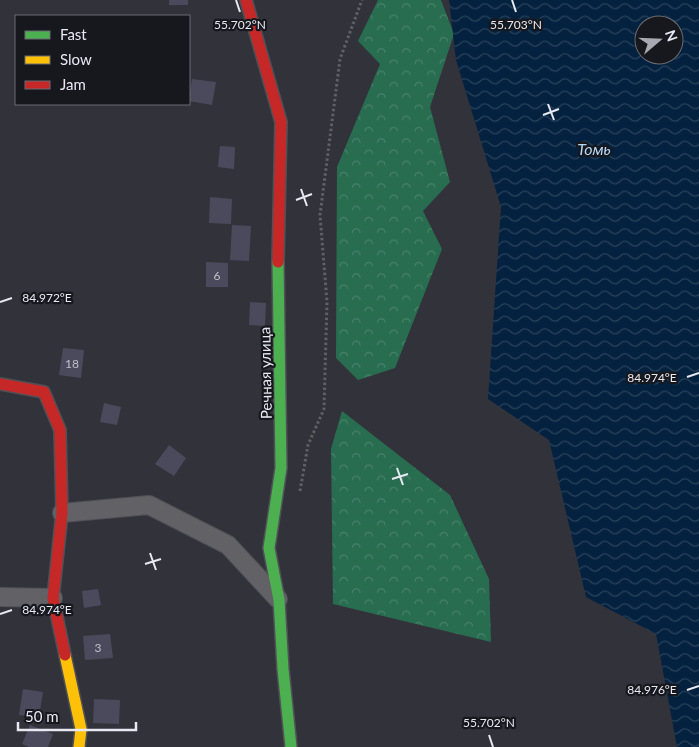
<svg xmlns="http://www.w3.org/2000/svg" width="699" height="747" viewBox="0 0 699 747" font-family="Lato,sans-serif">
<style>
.forest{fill:url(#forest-crowns)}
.water{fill:url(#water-waves);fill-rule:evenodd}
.building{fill:#4b4a5c}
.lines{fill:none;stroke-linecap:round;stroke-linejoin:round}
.street-casing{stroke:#505057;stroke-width:20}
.fast-casing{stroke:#505057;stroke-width:14}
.slow-casing{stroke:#505057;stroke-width:14}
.jam-casing{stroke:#505057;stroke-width:14}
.path{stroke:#606065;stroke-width:3;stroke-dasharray:2.5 2.5;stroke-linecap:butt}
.street{stroke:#616166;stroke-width:18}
.fast{stroke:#4caf50;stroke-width:11}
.slow{stroke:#ffc107;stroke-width:11}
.jam{stroke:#c62828;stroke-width:11}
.ticks{fill:none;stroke:#e7e8f1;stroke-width:2}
.labels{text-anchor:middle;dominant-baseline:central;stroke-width:4.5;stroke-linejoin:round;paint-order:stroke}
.number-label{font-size:12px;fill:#c0c0cc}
.street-label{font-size:15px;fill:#e7e8f1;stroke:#17181e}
.water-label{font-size:16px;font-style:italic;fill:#b5d7f9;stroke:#17181e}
.ticks-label{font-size:12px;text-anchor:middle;fill:#e7e8f1;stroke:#17181e;stroke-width:4.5;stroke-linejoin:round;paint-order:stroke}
</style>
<defs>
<pattern id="forest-crowns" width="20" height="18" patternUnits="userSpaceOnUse" patternTransform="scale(1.25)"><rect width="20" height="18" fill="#286d50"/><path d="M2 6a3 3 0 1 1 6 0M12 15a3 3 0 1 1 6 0" fill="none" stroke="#47826a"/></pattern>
<pattern id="water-waves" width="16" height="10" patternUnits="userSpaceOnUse" patternTransform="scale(1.25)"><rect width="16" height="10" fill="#04223f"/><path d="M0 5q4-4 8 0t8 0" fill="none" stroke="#29425b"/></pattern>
</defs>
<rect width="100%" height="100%" fill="#32323a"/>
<g class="forest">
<polygon points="378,0 441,0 454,34 430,107 450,182 423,211 442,249 395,368 358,380 336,358 337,167 380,64 358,41"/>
<polygon points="342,411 450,495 489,579 491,642 333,604 331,449"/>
</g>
<path class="water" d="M449,0H699V747H677L656,634L586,597L549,440L488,399L501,207L456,60ZM644,25H674V55H644Z"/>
<g class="building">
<rect x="169" y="0" width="19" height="5"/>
<polygon points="192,79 216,82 212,105 189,101"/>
<polygon points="220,146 235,147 234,169 218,167"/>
<polygon points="210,197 232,199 231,224 209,223"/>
<polygon points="232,225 251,226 249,261 230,260"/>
<polygon points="206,262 228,263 228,287 206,287"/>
<polygon points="250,302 266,303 265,326 249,325"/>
<polygon points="63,348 84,350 81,378 59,375"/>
<polygon points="104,403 121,407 117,425 100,422"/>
<polygon points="169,445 186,458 174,476 155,464"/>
<polygon points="98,589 101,605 84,608 82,591"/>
<polygon points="110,634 113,658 85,660 83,636"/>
<polygon points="23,689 43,692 39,717 19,715"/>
<polygon points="94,699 120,700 119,724 93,723"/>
<polygon points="30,725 53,734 48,747 29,747 22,744"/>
</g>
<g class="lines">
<defs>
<g id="street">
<polyline points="62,513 149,505 228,545 278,599"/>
<polyline points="0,597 53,598"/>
</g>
<polyline id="fast" points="278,262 281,468 269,548 279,600 283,669 291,747"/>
<polyline id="slow" points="65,655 81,729 79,747"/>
<g id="jam">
<polyline points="246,0 281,122 278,262"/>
<polyline points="0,384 44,392 60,430 62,513 53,598 65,655"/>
</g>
</defs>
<use href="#street" class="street-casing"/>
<use href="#fast" class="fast-casing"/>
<use href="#slow" class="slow-casing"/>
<use href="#jam" class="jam-casing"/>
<polyline class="path" points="300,491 308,445 324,409 327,302 320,215 340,59 362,0"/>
<use href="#street" class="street"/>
<use href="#fast" class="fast"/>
<use href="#slow" class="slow"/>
<use href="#jam" class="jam"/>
</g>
<path class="ticks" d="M236,0L240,12M512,0L516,12M548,104L554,120M543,115L559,109M301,189L307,206M296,200L312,194M0,302L12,298M687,377L699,373M397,468L403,485M392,479L408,474M150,553L156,570M145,564L161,559M0,614L12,610M687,690L699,686M489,735L493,747"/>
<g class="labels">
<g class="number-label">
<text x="217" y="275">6</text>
<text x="72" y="363">18</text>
<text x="98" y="647">3</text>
</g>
<g class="street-label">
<text transform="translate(265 373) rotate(-91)">Речная улица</text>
</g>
<g class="water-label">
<text x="594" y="148">Томь</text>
</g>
</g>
<g class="ticks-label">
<text x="516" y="29">55.703°N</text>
<text x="240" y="29">55.702°N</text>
<text x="47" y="302">84.972°E</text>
<text x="652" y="382">84.974°E</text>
<text x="47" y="614">84.974°E</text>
<text x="652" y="694">84.976°E</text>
<text x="489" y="727">55.702°N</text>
</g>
<rect x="15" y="15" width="175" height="90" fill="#17181e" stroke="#6a6b72"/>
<rect x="25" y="31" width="25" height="8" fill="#4caf50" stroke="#6a6b72"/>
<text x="60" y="40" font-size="15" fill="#e7e8f1">Fast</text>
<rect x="25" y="56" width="25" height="8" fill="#ffc107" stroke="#6a6b72"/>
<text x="60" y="65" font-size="15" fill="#e7e8f1">Slow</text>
<rect x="25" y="81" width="25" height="8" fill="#c62828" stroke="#6a6b72"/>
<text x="60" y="90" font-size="15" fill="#e7e8f1">Jam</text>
<g transform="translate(659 40) rotate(71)"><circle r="24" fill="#17181e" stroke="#6a6b72"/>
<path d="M0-4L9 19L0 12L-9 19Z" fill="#a8a8b1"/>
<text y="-8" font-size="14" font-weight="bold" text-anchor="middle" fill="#e7e8f1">N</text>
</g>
<path d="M18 722v8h118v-8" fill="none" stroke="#e7e8f1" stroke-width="2.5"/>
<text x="25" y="722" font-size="15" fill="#e7e8f1" stroke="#17181e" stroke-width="4" paint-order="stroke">50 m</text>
</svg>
